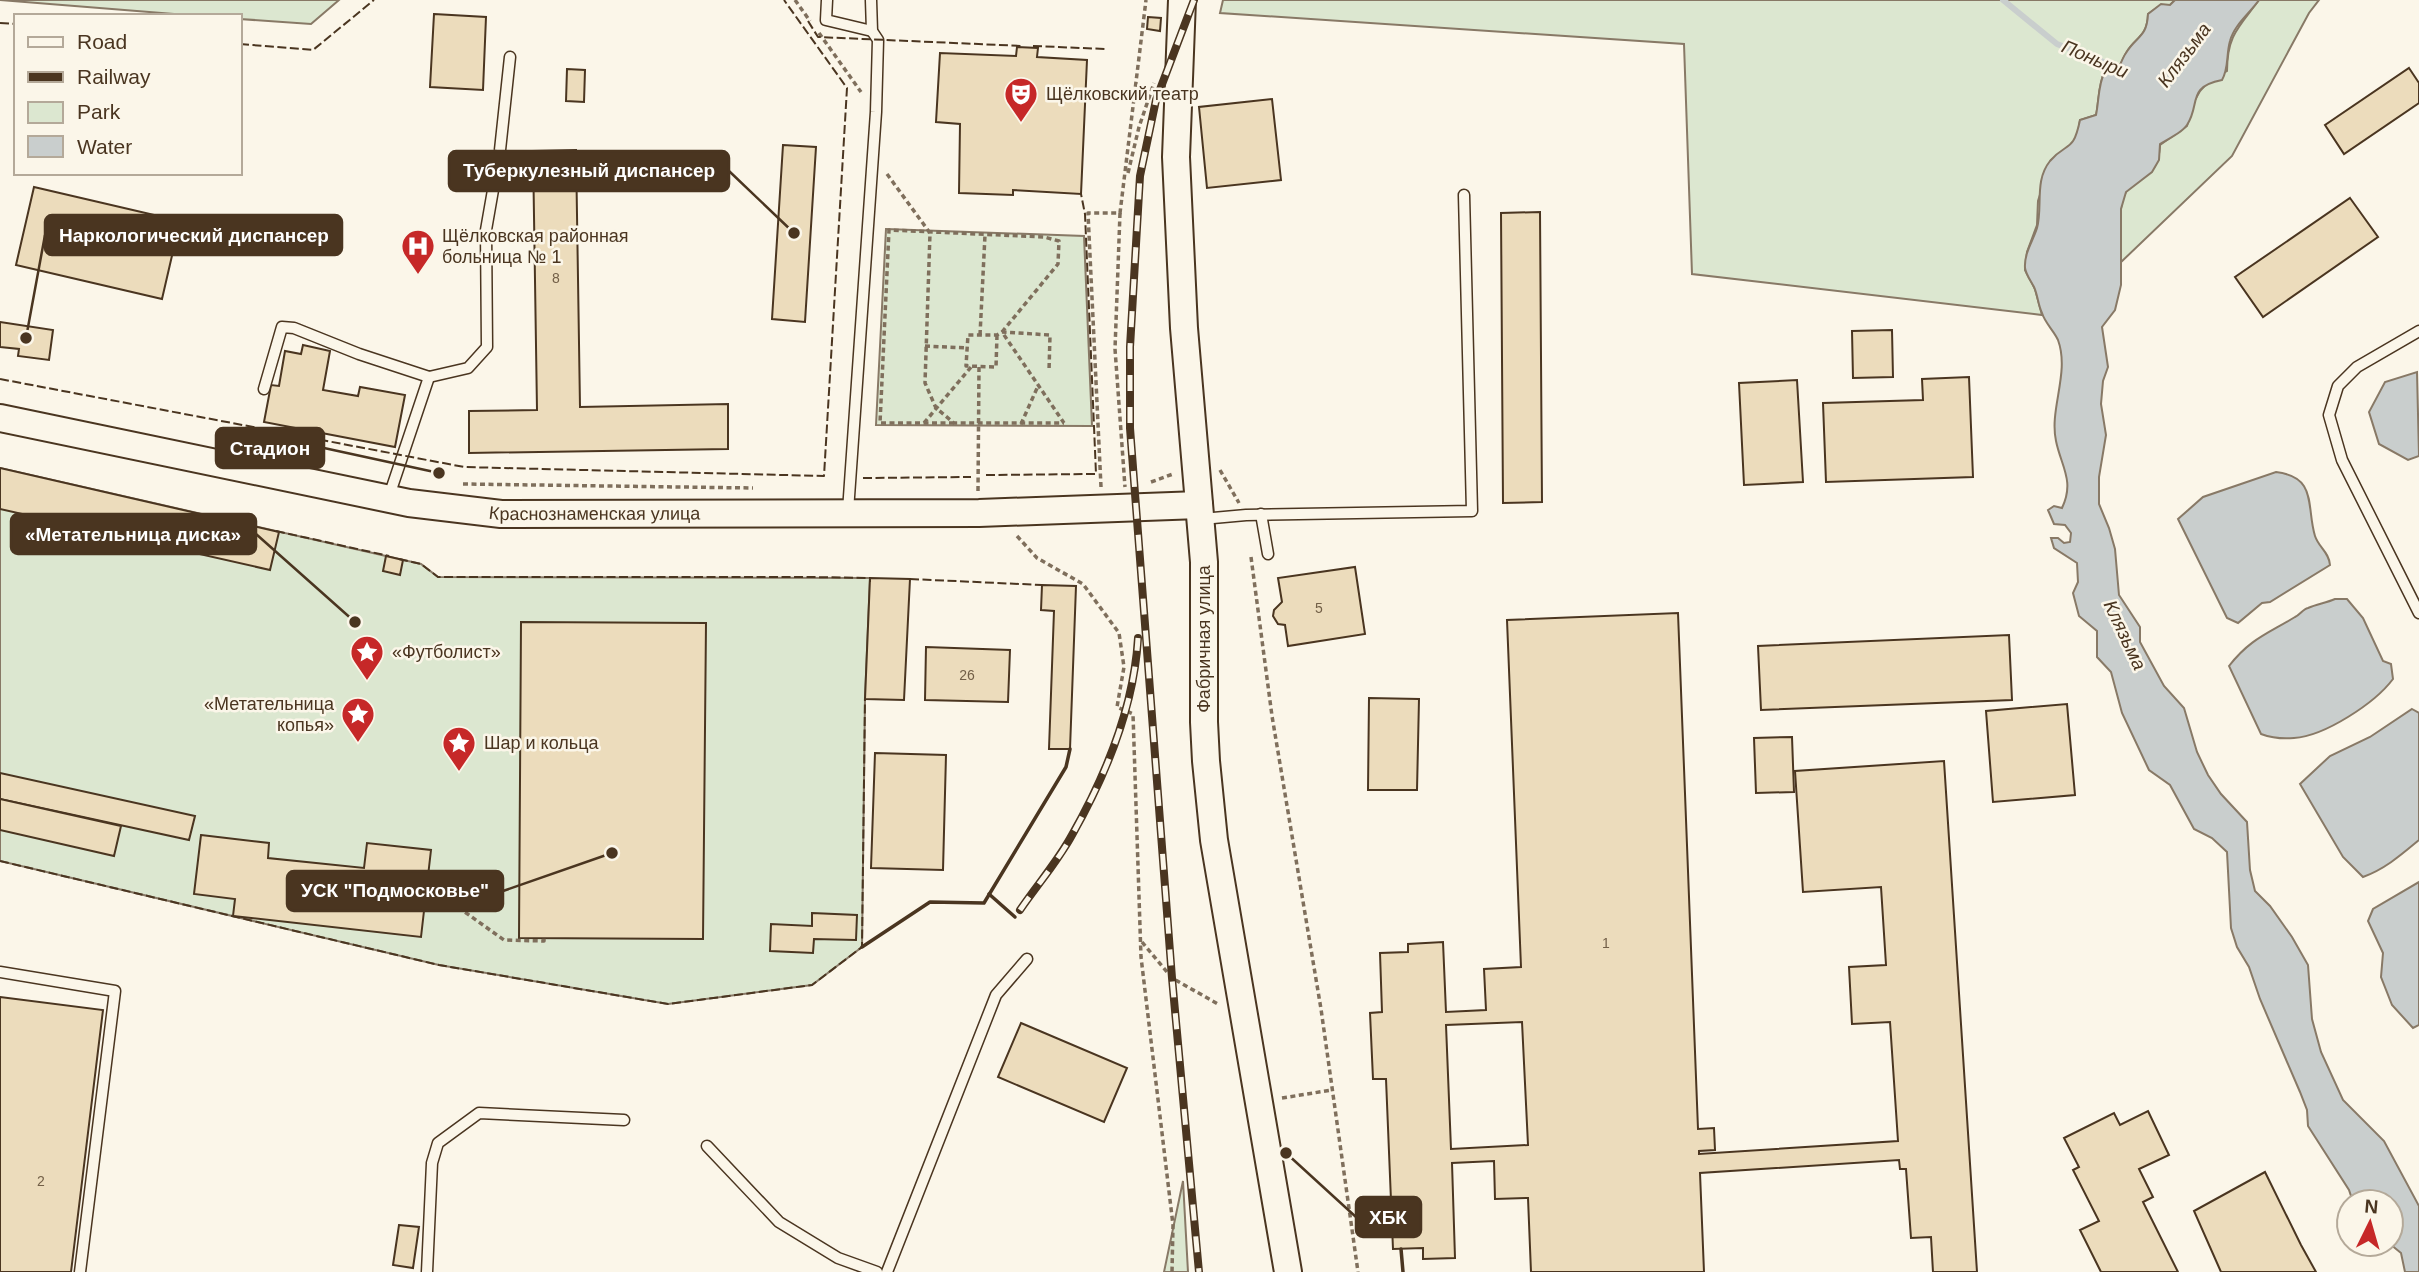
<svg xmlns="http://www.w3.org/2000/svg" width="2419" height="1272" viewBox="0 0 2419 1272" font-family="Arial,sans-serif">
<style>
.green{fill:#dce7d0;stroke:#887966;stroke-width:2}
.water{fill:#c9cecd;stroke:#887966;stroke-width:2}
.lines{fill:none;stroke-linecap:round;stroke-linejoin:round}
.stream{stroke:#c9cecd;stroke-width:6}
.building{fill:#ecdcbc;stroke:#4a3520;stroke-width:2;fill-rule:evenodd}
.lane-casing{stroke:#4a3520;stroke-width:13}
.secondary-casing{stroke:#4a3520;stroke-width:30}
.path{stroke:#7f6f5c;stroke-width:3.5;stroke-dasharray:5 3.5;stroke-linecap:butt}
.lane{stroke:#fbf6e9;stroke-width:10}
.secondary{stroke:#fbf6e9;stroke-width:26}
.rail-casing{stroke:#4a3520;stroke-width:8}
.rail{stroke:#fbf6e9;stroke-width:5;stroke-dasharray:16;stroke-linecap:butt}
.fence{stroke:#4a3520;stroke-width:2;stroke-dasharray:9 3.5;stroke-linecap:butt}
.wall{stroke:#4a3520;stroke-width:3.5}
.labels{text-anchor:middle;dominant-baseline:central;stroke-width:5;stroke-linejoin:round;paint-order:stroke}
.number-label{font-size:14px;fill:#725f47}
.poi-label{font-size:18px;fill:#4a3520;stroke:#fbf6e9;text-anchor:start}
.street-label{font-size:18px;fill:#4a3520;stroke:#fbf6e9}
.water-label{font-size:19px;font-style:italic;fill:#4a3520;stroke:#fbf6e9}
.leader{fill:none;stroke:#4a3520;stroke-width:2.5}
.callout-dot{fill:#4a3520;stroke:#fbf6e9;stroke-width:2.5}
.callout{fill:#4a3520;stroke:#4a3520;stroke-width:2.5}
.callout-label{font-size:19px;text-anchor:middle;font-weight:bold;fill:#fff}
</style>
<rect width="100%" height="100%" fill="#fbf6e9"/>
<g class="green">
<polygon points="0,0 339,0 311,24 240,19 240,16 199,16"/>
<path d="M1223,0H2175L2170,5H2161L2148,14C2147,38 2136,36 2126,53C2122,60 2120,68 2115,74L2105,71C2098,84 2099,101 2096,115L2080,120L2077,138L2070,146L2051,160L2038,201L2037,225L2027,252L2025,270L2035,289L2042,315L1692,274L1684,44L1220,13Z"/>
<path d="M2259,0H2319L2309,13L2232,156L2119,264C2120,246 2117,206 2126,192C2141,169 2158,181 2160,145L2187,126L2195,100L2200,91L2207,83L2227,71C2227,35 2239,27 2259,0Z"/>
<polygon points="886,229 1084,236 1092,426 876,425"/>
<polygon points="0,468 421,564 438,577 870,578 865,699 862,947 812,985 668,1004 439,965 0,861"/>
<polygon points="1183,1181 1188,1272 1164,1272"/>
</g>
<g class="water">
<path d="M2175,0H2259C2250,13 2234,25 2230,41C2226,55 2229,68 2222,80C2186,87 2201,104 2187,125C2183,132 2168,139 2160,144L2159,160L2152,172L2126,192L2121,209V285L2115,310L2102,327L2108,367L2103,381L2101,404L2106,435L2099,477V504L2109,528L2115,549L2119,595L2140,627V642L2164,686L2184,708L2197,752L2208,775L2221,794L2247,822L2250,870L2255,891L2270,906L2292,937L2308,965L2312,1019L2321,1052L2343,1100L2384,1141L2419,1206V1272H2405L2401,1253L2390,1244H2373H2391V1202H2353L2349,1190L2308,1126L2307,1110L2300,1092L2260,999L2249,967L2237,947L2231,928L2227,852L2212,838L2194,829L2170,785L2149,770L2122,713L2111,672L2097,657V631L2079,616L2073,593L2078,582L2077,563L2054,548L2051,538H2058L2064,543L2070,542L2071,533L2065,525L2054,524L2048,510L2054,506L2062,508C2075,481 2061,466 2056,441C2049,409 2070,373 2058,340C2054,331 2045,323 2042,313C2038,305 2038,296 2034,287C2031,281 2026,275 2025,268C2024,253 2033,241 2037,228C2043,206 2034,181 2050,161C2067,141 2073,154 2080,120L2096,115C2099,101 2098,84 2105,71L2115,74C2120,68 2121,60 2126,53C2136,36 2147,38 2148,14L2161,4L2170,5Z"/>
<polygon points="2417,372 2419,456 2408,460 2379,444 2369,412 2385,382"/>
<path d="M2276,472C2318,477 2306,507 2315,536C2319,548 2329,552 2330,565L2270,602L2262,603L2238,623L2227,618L2178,519L2203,497Z"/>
<path d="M2335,599H2347L2363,618L2383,661L2391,664L2393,679C2375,703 2325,736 2294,738C2283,739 2272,738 2261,734L2229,666C2250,639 2267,634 2295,617C2300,615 2303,609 2308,608C2317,604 2326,603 2335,599Z"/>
<path d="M2412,709L2419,713V840C2401,855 2385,869 2363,877L2343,857L2300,784L2330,756L2370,737Z"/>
<polygon points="2419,882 2419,1025 2413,1028 2392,1005 2381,977 2383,953 2368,921 2373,909"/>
</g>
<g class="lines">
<polyline class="stream" points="2003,0 2057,44 2127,71"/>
</g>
<g class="building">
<polygon points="434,14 486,17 483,90 430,87"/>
<polygon points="1148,17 1161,18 1160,31 1147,29"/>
<polygon points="1017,47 1038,48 1037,57 1087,60 1081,194 1013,190 1013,195 959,193 960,124 936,122 940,53 1016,56"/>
<polygon points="2409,68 2419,83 2419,103 2344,154 2325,125"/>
<polygon points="567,69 585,70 584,102 566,101"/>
<polygon points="1272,99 1281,180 1207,188 1199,107"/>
<polygon points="783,145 816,147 805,322 772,319"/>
<polygon points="576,150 580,407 728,404 728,449 469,453 469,411 537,410 533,151"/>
<polygon points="34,187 180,221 162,299 16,265"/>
<polygon points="2350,198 2378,237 2263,317 2235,277"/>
<polygon points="1540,212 1542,502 1503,503 1501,213"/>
<polygon points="0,322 53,330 49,360 18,356 19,349 0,347"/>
<polygon points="1892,330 1893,377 1853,378 1852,331"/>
<polygon points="303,345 330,351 323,390 358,396 360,387 405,395 395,447 264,422 271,385 279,386 285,351 301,354"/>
<polygon points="1969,377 1973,477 1826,482 1823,403 1923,400 1922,379"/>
<polygon points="1797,380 1803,482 1744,485 1739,383"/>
<polygon points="0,468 279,532 270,570 0,509"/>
<polygon points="386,556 403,560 400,575 383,571"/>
<polygon points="1355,567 1365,634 1288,646 1285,625 1278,624 1273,616 1274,610 1282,602 1278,578"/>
<polygon points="870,578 910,579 904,700 865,699"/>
<polygon points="1042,585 1076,586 1070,749 1049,749 1054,611 1041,610"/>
<path d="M1678,613L1698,1129L1714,1128L1715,1150L1699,1151V1154L1898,1141L1890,1022L1852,1024L1849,967L1886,965L1881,887L1803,892L1795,771L1944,761L1977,1272H1933L1931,1237L1911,1238L1906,1169H1900L1899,1160L1700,1173L1704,1272H1531L1528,1198L1495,1199L1494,1161L1452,1163L1455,1258L1423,1259V1248L1393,1249L1386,1079H1373L1370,1013L1382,1012L1380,953L1408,952V944L1443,942L1446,1012L1486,1010L1484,969L1521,967L1507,620ZM1522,1022L1528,1145L1451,1149L1446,1025Z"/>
<polygon points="521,622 706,623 703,939 519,938"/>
<polygon points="2009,635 2012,700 1761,710 1758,646"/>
<polygon points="926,647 1010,650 1008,702 925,700"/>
<polygon points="1369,698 1419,699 1417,790 1368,790"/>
<polygon points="2067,704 2075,795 1993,802 1986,711"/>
<polygon points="1792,737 1794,792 1756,793 1754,738"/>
<polygon points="875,753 946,755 943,870 871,868"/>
<polygon points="0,773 195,816 189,840 0,799"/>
<polygon points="0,799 121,826 114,856 0,830"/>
<polygon points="201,835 269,843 268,858 364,868 367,843 431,850 421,937 233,916 235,899 194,894"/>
<polygon points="812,913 857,915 856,940 814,939 813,953 770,951 771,924 812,926"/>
<polygon points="0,997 103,1010 71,1272 0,1272"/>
<polygon points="1021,1023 1127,1068 1104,1122 998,1077"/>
<polygon points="2148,1111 2169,1155 2139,1169 2153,1197 2143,1202 2178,1272 2101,1272 2080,1230 2099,1221 2073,1170 2079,1167 2064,1138 2114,1113 2120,1125"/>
<polygon points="2265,1172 2301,1245 2316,1272 2221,1272 2194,1211"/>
<polygon points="399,1225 419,1227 413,1268 393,1265"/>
</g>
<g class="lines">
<defs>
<g id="lane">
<polyline points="827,0 826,20 872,31"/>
<polyline points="2419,331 2357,367 2338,386 2329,415 2342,460 2419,613"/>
<polyline points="264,389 282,327 294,328 359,354 429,377 468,368 487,347 486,230 500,150 510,57"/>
<polyline points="389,496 429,377"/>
<polyline points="848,511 876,112 878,40 872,31 871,0"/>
<polyline points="1261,514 1268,554"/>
<polyline points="1202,519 1246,515 1472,511 1464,195"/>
<polyline points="0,972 115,991 80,1272"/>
<polyline points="707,1146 779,1222 838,1258 877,1272"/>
<polyline points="427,1272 432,1163 438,1143 479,1113 624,1120"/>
<polyline points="887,1272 996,995 1027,959"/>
</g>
<g id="secondary">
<polyline points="1182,0 1176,157 1184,328 1204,562 1204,722 1206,761 1214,840 1288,1272"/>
<path id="s1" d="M0,418L409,503L501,514L979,513L1199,505"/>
</g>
</defs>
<use href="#lane" class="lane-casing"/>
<use href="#secondary" class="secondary-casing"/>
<g class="path">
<polyline points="795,0 810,21"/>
<polyline points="819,33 861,92"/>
<polyline points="1128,173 1139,127 1154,83"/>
<polyline points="887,174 930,233 925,383 936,408 954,423 1064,423"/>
<polyline points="1120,213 1115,349 1125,487"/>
<polyline points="980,335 985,235"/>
<polyline points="997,335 996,367 966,366 968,335 997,335 1002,332 1050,335 1049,371"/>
<polyline points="925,346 967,348"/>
<polyline points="924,423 972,366"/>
<polyline points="954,423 880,423 889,230 1044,237 1059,241 1058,264 1002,332 1064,423"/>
<polyline points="1021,424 1038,386"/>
<polyline points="1220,470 1239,503"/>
<polyline points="1151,482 1173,474"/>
<polyline points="463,484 753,488"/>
<polyline points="1101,487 1088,213 1120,213 1146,0"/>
<polyline points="978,491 979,367"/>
<polyline points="1017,536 1037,558 1083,584 1119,633 1124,667 1117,707 1133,714 1141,957 1173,1225 1172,1272"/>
<polyline points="1251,557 1272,716 1321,1009 1358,1272"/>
<polyline points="425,903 455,905 504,940 544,941 544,938"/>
<polyline points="1142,942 1172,978 1218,1004"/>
<polyline points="1282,1098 1332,1090"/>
</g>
<use href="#lane" class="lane"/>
<use href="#secondary" class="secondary"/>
<defs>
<g id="rail">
<polyline points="1194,0 1156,100 1140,176 1130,347 1130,428 1172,978 1199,1272"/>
<path d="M1020,910C1037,885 1058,861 1072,835C1106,775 1134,707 1138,638"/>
</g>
</defs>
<use href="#rail" class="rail-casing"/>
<use href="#rail" class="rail"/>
<g class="fence">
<polyline points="808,21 818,37 1023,46"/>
<polyline points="0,23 16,24"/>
<polyline points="240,44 313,50 374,0"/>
<polyline points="1033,46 1107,49"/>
<polyline points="0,379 464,467 824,476 847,88 784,0"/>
<polyline points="986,475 1096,474 1085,214 1081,194"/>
<polyline points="863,478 971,477"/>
<polyline points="276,531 389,556"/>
<polyline points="399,559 421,564 438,577 809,577 870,578 870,582"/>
<polyline points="910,579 1042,585"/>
<polyline points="0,861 439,965 668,1004 812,985 862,947 865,697"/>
</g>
<g class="wall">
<polyline points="989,894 1015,917"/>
<polyline points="862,947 930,902 984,903 1066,767 1070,749"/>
<polyline points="1401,1249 1403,1272"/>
</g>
</g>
<defs>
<symbol id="theatre-pin" viewBox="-11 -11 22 30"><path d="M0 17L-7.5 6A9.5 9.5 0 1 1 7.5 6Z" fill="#c62828" stroke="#fbf6e9"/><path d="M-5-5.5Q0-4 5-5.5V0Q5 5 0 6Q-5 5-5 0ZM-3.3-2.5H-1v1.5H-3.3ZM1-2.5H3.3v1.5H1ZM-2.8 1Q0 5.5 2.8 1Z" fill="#fff"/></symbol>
<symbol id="hospital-pin" viewBox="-11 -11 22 30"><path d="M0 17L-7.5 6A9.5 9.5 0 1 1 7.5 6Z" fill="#c62828" stroke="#fbf6e9"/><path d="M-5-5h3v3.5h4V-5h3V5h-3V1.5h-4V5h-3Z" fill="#fff"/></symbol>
<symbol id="sight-pin" viewBox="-11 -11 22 30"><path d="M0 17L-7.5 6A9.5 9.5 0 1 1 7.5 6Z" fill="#c62828" stroke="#fbf6e9"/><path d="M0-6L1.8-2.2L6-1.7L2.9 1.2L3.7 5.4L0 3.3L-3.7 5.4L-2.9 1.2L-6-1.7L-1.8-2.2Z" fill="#fff"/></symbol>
</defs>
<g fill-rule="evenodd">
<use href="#theatre-pin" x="1002" y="75" width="38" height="52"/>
<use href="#hospital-pin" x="399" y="227" width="38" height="52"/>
<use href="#sight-pin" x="348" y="633" width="38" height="52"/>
<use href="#sight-pin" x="339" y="695" width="38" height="52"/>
<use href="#sight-pin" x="440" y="724" width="38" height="52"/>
</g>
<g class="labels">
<g class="number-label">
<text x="556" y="278">8</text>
<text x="1319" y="608">5</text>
<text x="967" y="675">26</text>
<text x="1606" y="943">1</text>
<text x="41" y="1181">2</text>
</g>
<g class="poi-label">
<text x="1046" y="94">Щёлковский театр</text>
<text x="442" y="236">Щёлковская районная<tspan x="442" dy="21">больница № 1</tspan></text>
<text x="392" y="652">«Футболист»</text>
<text x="334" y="704" text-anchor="end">«Метательница<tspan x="334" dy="21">копья»</tspan></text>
<text x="484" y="743">Шар и кольца</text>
</g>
<g class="street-label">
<text stroke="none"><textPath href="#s1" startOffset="604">Краснознаменская улица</textPath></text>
<text transform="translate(1204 639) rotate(-90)">Фабричная улица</text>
</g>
<g class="water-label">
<text transform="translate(2184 55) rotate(-53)">Клязьма</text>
<text transform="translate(2095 59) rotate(23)">Поныри</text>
<text transform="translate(2125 635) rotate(65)">Клязьма</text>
</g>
</g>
<path class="leader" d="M794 233L729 171M26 338L45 235M439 473L324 448M355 622L256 534M612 853L503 891M1286 1153L1356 1217"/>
<g class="callout-dot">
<circle cx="794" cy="233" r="7"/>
<circle cx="26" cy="338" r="7"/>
<circle cx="439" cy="473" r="7"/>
<circle cx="355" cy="622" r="7"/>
<circle cx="612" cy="853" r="7"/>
<circle cx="1286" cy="1153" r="7"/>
</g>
<g class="callout">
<rect x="449" y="151" width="280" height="40" rx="7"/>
<rect x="45" y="215" width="297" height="40" rx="7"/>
<rect x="216" y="428" width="108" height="40" rx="7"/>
<rect x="11" y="514" width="245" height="40" rx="7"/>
<rect x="287" y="871" width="216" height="40" rx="7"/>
<rect x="1356" y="1197" width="65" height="40" rx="7"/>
</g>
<g class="callout-label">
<text x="589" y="177">Туберкулезный диспансер</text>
<text x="194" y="242">Наркологический диспансер</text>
<text x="270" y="455">Стадион</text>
<text x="133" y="541">«Метательница диска»</text>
<text x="395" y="897">УСК "Подмосковье"</text>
<text x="1388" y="1224">ХБК</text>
</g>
<rect x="14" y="14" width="228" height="161" fill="#fbf6e9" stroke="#b4a999" stroke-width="2"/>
<rect x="28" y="37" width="35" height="10" fill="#fbf6e9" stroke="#b4a999" stroke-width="2"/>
<text x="77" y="49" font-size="21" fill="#4a3520">Road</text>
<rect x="28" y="72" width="35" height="10" fill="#4a3520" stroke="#b4a999" stroke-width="2"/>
<text x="77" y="84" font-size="21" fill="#4a3520">Railway</text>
<rect x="28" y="102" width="35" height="21" fill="#dce7d0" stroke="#b4a999" stroke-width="2"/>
<text x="77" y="119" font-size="21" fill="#4a3520">Park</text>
<rect x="28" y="136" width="35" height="21" fill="#c9cecd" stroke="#b4a999" stroke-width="2"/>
<text x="77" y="154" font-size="21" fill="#4a3520">Water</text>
<g transform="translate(2370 1223) rotate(5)"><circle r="33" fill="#fbf6e9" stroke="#b4a999" stroke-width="2"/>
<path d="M0-5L12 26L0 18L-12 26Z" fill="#c62828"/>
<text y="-10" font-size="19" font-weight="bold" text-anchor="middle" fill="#4a3520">N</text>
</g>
</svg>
